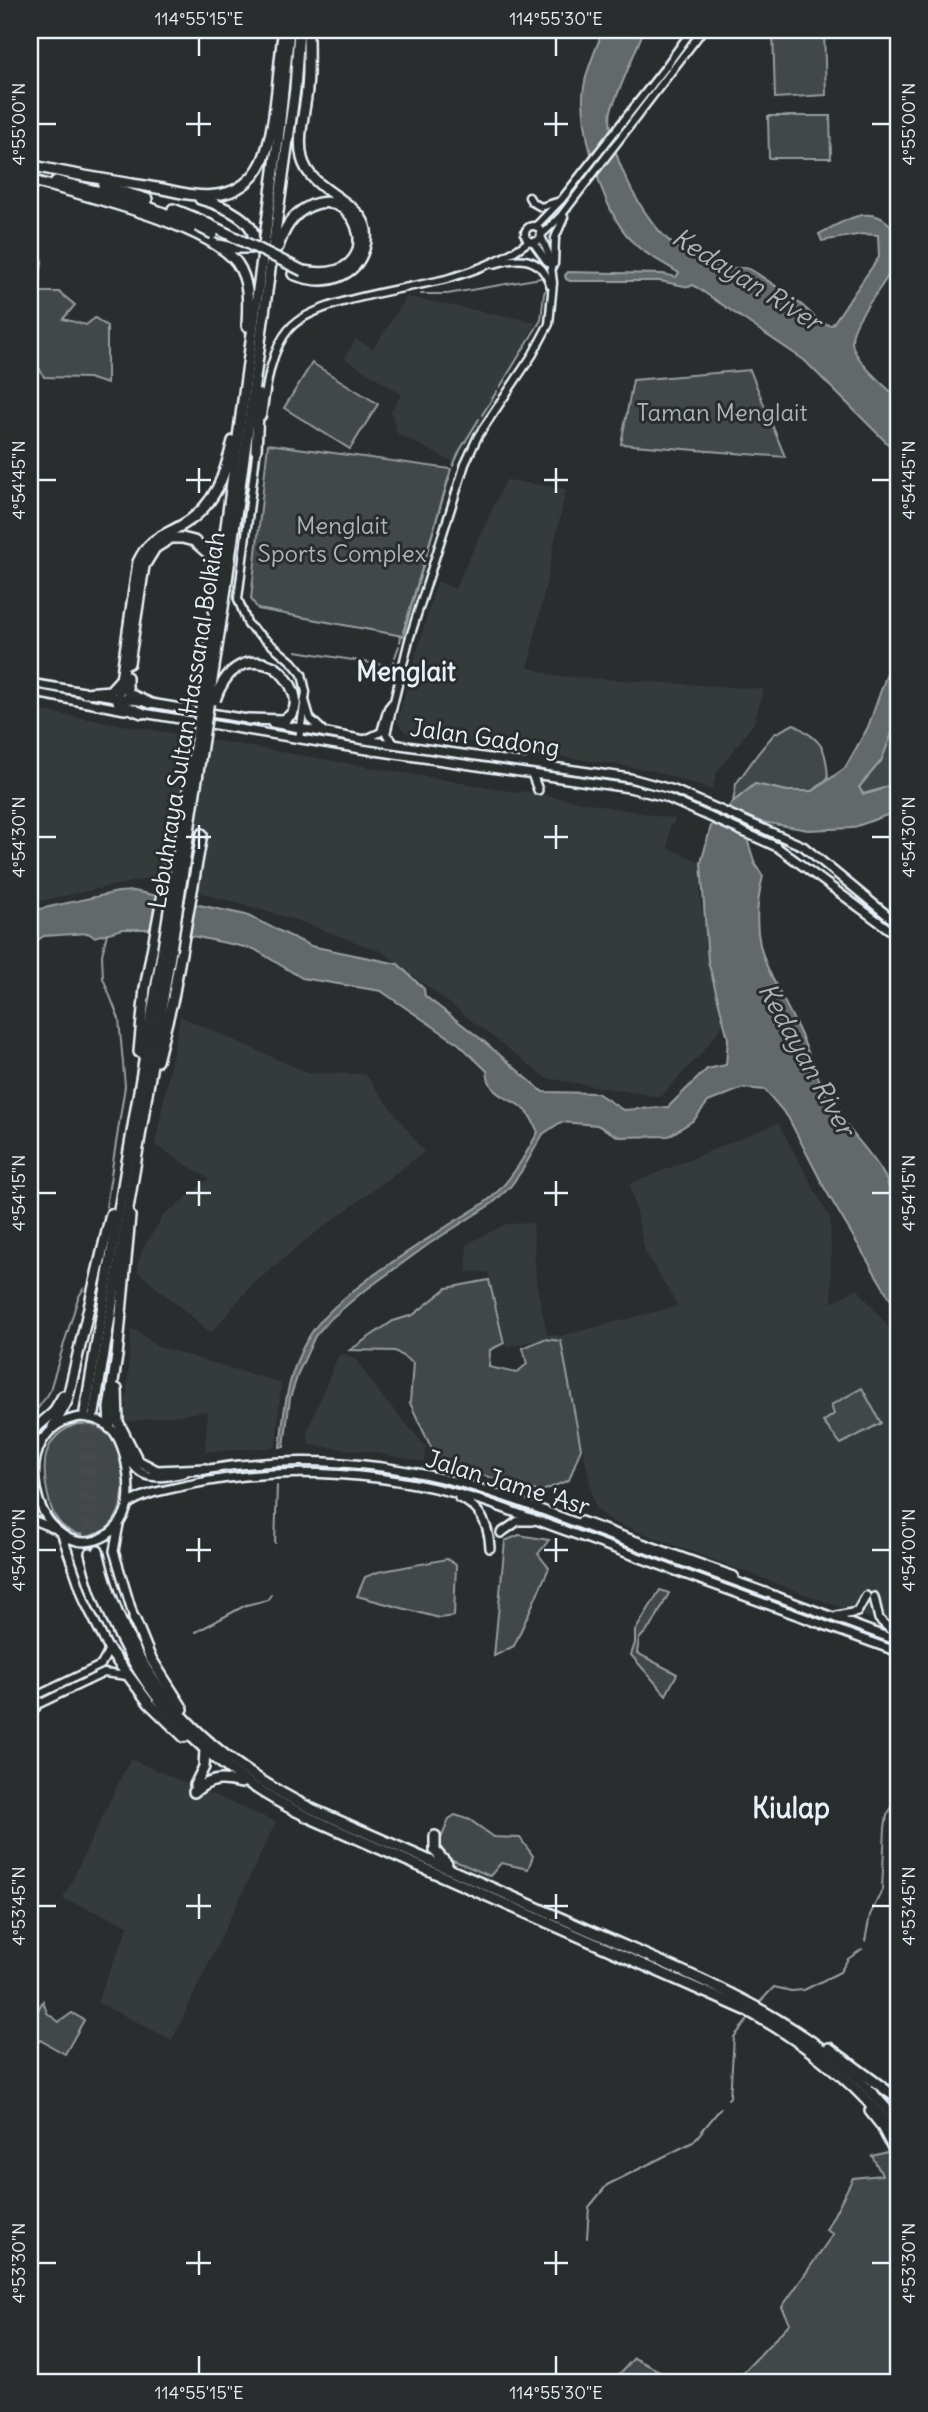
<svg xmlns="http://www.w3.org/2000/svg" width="928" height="2412" viewBox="0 0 928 2412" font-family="Delius,sans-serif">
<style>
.built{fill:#363a3b}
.green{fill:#424648;stroke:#959ca0;stroke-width:2}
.water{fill:#63686b;stroke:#989fa3;stroke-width:2}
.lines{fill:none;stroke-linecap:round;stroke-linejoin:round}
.stream{stroke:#989fa3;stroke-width:2}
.highway-tunnel{stroke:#464a4c;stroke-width:9;stroke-dasharray:9 4.5;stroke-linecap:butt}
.secondary-casing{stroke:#e8f1f8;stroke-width:11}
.primary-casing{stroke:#e8f1f8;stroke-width:12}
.highway-casing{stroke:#e8f1f8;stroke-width:14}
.secondary{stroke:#2a2d2e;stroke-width:6}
.primary{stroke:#2a2d2e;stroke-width:7}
.highway{stroke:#2a2d2e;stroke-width:9}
.highway-bridge-casing{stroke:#e8f1f8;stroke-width:14;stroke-linecap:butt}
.highway-bridge{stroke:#2a2d2e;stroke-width:9}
.ticks{fill:none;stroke:#e8f1f8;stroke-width:2.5}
.labels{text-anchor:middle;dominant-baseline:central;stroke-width:6;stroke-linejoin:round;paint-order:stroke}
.park-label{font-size:24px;fill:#aeb5ba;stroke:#2a2d2e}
.street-label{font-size:24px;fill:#e8f1f8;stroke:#2a2d2e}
.water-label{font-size:26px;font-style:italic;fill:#acb3b9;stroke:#2a2d2e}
.neighbourhood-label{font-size:26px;font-weight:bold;fill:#e8f1f8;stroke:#2a2d2e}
.quarter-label{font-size:28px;font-weight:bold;fill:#e8f1f8;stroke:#2a2d2e}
.neatline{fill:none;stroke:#e8f1f8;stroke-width:2.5}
.ticks-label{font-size:18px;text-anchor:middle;fill:#e8f1f8}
</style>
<rect width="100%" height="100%" fill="#2a2d2e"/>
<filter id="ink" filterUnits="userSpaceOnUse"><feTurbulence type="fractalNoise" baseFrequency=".0143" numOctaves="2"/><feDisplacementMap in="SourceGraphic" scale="14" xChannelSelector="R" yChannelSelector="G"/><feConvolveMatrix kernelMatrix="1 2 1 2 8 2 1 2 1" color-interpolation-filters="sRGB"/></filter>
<g filter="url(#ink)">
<g class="built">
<polygon points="407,297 536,322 502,386 455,463 397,433 391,411 402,394 344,358 356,339 373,349"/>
<polygon points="506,480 566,489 528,667 555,676 764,689 754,723 717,772 712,790 651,770 406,733 397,722 437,581 455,589"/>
<polygon points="30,709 521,793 522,791 675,819 673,825 670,825 668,848 701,862 700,897 708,954 724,1023 700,1055 660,1097 546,1078 383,952 296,920 150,878 30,903"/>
<polygon points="180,1016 308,1073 365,1074 424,1152 302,1243 251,1286 211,1333 138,1272 138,1262 144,1247 163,1216 209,1179 155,1145"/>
<polygon points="778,1123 830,1218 832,1303 857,1288 898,1339 898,1629 613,1522 595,1508 561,1340 544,1339 507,1347 488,1272 467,1272 467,1244 506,1224 533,1223 536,1281 547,1334 561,1336 678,1306 645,1252 630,1184"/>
<polygon points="131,1329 138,1331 156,1346 281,1383 276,1447 205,1452 208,1411 125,1422"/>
<polygon points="344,1353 356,1360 379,1393 426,1447 424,1462 371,1452 310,1445 307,1432 338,1356"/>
<polygon points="130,1759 276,1822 172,2040 97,2002 129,1925 63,1899"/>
</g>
<g class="green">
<polygon points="773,30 824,30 826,95 775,98"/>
<polygon points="768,116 830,116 831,158 769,158"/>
<polygon points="42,262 39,292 59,292 75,305 63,319 86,325 95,318 107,326 107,384 88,378 44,377 30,352 30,278"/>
<polygon points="312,363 378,404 350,449 284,408"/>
<polygon points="750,370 785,457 621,444 633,380"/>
<polygon points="268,444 451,469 403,636 258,609 251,599"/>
<polygon points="898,718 898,779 888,787 863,794 859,787 881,761"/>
<path d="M794,724C821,742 826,744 828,778L813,791H787L755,784L733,802L736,784L759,752L774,734Z"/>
<polygon points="489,1280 504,1343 490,1350 489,1367 516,1373 527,1364 523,1348 544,1339 561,1341 581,1448 569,1480 540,1492 438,1462 410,1403 413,1363 395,1351 350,1350 393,1321 413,1315 447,1288"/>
<polygon points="862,1388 881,1423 841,1444 823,1422 834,1414 831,1405"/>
<path d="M77,1424C89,1424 98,1425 107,1433C134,1458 131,1546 78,1534C63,1530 54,1518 50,1504C41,1470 39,1437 77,1424Z"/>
<polygon points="519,1535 549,1540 538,1554 549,1568 514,1646 494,1656 505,1541"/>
<polygon points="447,1559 456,1565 454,1616 439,1618 357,1596 365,1577 378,1572"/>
<polygon points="660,1590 669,1593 653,1624 639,1639 637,1653 677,1674 666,1695 631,1655 635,1643 635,1631"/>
<polygon points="455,1815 470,1820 494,1837 520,1838 533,1856 528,1869 501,1863 490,1876 448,1858 439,1844 449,1819"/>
<polygon points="43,2001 47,2013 59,2022 72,2013 84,2020 65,2054 40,2040 30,2051 30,2024"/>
<polygon points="891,2151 898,2170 898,2382 734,2382 790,2323 782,2307 833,2234 826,2230 853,2178 882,2175 872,2156"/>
<polygon points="634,2358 681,2382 612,2382"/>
</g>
<g class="water">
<path d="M603,30H644L611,110C604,150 645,226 679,249C689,256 706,264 717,267C727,270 740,266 749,269C756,272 790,296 798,302C810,310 817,325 832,325L879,257L878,235L863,234L822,241L819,234C839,224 866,204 887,222C891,225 893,231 895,236C909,272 852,309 852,341C852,359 885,386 898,398V454L804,360L693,285L689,287L660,281H570L566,279L565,275L568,272L663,274L676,277L679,273C666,264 650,257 638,247C604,218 585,145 583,102C582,78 595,52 603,30Z"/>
<path d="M898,642V718L881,761L859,787L863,794C876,793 887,787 898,779V811L852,828L808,830L757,821L748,842L755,864L763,876C745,947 771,971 799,1031C812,1059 820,1088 837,1113C851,1134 874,1155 885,1177C891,1189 891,1201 898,1212V1312L825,1189L788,1117L765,1090L743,1088L708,1102L694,1120L669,1136L619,1137L597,1125L561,1122L543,1134L523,1169L510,1187L493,1203L429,1244L360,1294L328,1321L315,1336L299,1371L290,1398L284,1447H280C284,1408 288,1369 310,1335C335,1295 411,1250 452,1223C465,1215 480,1207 492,1197C512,1179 525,1156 538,1132C535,1126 532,1118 527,1112C512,1095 490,1101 487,1071L459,1044L381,991L302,978L254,949L188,935L151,929H123L94,937L88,933L44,936L30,945V911L118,892L134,891L246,915L311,946L398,964L424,989L425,996L481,1039L543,1092L597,1093L623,1110L668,1107L707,1069L726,1065L728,1038L708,961L701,863L711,826L733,802L755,784L787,791H813L845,768L868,727Z"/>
</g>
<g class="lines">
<g class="stream">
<polyline points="421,294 447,294 541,278"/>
<polyline points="500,387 541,320 544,293 546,290"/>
<polyline points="482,415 497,391"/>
<polyline points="453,466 460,450 479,419"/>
<polyline points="403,632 449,478"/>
<polyline points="400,642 401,637"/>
<polyline points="296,651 390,666 394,661"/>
<polyline points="395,657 399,646"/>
<polyline points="106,1207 125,1086 119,1019 103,978 102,955 107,933"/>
<polyline points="30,1419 49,1393 78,1298 84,1288"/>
<polyline points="275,1543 277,1486"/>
<polyline points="196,1632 246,1605 267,1600 271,1595"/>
<polyline points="896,1802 898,1799"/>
<polyline points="865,1941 870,1915 882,1890 885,1828 887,1815 892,1807"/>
<polyline points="759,2003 774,1987 791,1991 804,1990 840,1972 848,1959 862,1949"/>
<polyline points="728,2099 730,2097 734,2037 747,2021"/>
<polyline points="587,2238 589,2207 607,2185 693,2142 721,2108"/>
</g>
<g class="highway-tunnel">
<polyline points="85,1412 81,1476 90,1553"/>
<polyline points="94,1413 92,1477 98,1551"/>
</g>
<defs>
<g id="secondary">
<polyline points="529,197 532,202 541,207 557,202"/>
<circle cx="533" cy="234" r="8"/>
<polyline points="536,226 562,199 664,69 692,30"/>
<polyline points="541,235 560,217 703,30"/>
<polyline points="533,242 548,263"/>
<path d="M494,264C519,256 541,256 550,285"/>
<polyline points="554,264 555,238 564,217"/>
<path d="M262,416C266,389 270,351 289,329C313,300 407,289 446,279C474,271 506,259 529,241"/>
<polyline points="257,447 238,599 248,625 292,662 302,674 306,692 299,739"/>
<polyline points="366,739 381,732 388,708 392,703"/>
<polyline points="395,744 386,734 409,640 465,464 478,436 533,354 549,324 553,283 550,258 541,236"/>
<polyline points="30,1441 42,1438"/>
<polyline points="36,1696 101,1665 109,1650"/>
<polyline points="39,1704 104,1673 127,1676"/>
<polyline points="30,1710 36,1708 39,1700"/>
</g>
<g id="primary">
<polyline points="30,683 253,720"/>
<polyline points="30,692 125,710"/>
<polyline points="305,702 310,719 325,733"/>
<polyline points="137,712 361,749 629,788 665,797 777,847 898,936"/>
<polyline points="272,723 365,740 630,778 674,790 803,846 898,924"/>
<polyline points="527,763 535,756 547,766"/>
<polyline points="532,774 538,790"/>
<path d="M81,1417C92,1418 107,1422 114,1432C126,1448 133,1491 126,1510C121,1524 111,1535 97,1540C35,1559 2,1427 81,1417Z"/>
<path d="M113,1430C121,1435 122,1441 125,1449C137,1482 155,1479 184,1473"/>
<path d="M203,1470C290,1455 380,1461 465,1484C521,1500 575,1523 630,1543C719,1575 809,1608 898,1641"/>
<path d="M459,1498C481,1507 489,1526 490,1548"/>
<path d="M127,1505C145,1492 167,1490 188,1485C287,1464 393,1472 489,1503L898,1652"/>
<polyline points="30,1519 53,1528"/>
<polyline points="581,1521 734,1576"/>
<polyline points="119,1524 114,1551 134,1618"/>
<polyline points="501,1533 518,1521 532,1521"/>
<polyline points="62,1535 85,1602 109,1650"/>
<polyline points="874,1597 879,1619 898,1637"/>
<polyline points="837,1616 857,1612 866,1596"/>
</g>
<g id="highway">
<path d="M30,165C72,175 114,181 157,188C175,191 197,198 216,195C236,193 253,181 262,162C276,132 278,70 283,35"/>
<path d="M30,180C78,194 209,224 237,263C250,282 248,304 247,326"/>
<polyline points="56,181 125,198 197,226"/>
<polyline points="103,186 147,199"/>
<path d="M200,199C218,204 267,222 250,248H233L219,245"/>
<polyline points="173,209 200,220"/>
<path d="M278,247C283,231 291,216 306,208C361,177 392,288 303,271"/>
<path d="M293,274C308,280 324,283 340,276C352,271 360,262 364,249C380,201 312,199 302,158C297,136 305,112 307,89C309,70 308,49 308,30"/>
<polyline points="256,450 259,394"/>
<polyline points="218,586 278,141 289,30"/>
<polyline points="226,588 295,89 299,30"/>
<polyline points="129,663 144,566 155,548 171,538 182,538 194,541 210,555 216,578"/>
<polyline points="127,677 127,687 129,694 149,703"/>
<polyline points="85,693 110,691 120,680"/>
<path d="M142,713L119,704L118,701L138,562C150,537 162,537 184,524C216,505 225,474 233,441"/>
<path d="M248,719L283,720C308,709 290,677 274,667"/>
<polyline points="139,1052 145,988 175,830"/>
<polyline points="157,1061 173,998 202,834"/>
<polyline points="117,1389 118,1422 138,1461 157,1471 206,1469"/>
<polyline points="85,1412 163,948"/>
<polyline points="94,1413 171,950"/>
<polyline points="53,1427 67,1401 111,1214"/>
<polyline points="110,1428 109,1408 117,1356 130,1216"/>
<polyline points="30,1433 53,1413 63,1396"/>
<path d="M98,1551C126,1675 200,1754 312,1809C405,1850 498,1890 590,1931C702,1980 821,2023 898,2123"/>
<path d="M90,1553C120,1676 194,1762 308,1817L748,2011C806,2043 859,2085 898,2137"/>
<polyline points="134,1618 150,1657 183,1709"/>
<polyline points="109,1650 149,1703 184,1737"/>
<polyline points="195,1785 204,1767 205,1750"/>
<path d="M194,1792C211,1778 221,1778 241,1783"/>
<polyline points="435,1836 435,1851 447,1864"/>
<polyline points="829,2048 898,2099"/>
<polyline points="870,2111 881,2125 898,2157"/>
</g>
</defs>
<use href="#secondary" class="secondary-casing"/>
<use href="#primary" class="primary-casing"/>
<use href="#highway" class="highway-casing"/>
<use href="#secondary" class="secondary"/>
<use href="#primary" class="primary"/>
<use href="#highway" class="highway"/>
<defs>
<g id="highway-bridge">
<polyline points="200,220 303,271"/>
<polyline points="197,226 213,234"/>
<path d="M215,700C224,673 243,653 274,667"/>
<polyline points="163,948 200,715 218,586"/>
<polyline points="171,950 226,588"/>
</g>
</defs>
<use href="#highway-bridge" class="highway-bridge-casing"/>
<use href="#highway-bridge" class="highway-bridge"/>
</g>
</g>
<path class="ticks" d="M199,38V56M556,38V56M199,112V136M556,112V136M38,124H56M186,124H211M544,124H568M872,124H890M199,468V493M556,468V493M38,480H56M186,480H211M544,480H568M872,480H890M199,825V849M556,825V849M38,837H56M186,837H211M544,837H568M872,837H890M199,1181V1206M556,1181V1206M38,1193H56M186,1193H211M544,1193H568M872,1193H890M199,1538V1562M556,1538V1562M38,1550H56M186,1550H211M544,1550H568M872,1550H890M199,1894V1919M556,1894V1919M38,1906H56M186,1906H211M544,1906H568M872,1906H890M199,2251V2275M556,2251V2275M38,2263H56M186,2263H211M544,2263H568M872,2263H890M199,2356V2374M556,2356V2374"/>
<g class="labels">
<g class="park-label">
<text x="722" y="412">Taman Menglait</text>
<text x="342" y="525">Menglait<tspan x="342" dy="28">Sports Complex</tspan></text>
</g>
<g class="street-label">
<text transform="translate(186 720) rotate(-81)">Lebuhraya Sultan Hassanal Bolkiah</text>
<text transform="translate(485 737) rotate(8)">Jalan Gadong</text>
<text transform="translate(508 1482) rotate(17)">Jalan Jame 'Asr</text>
</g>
<g class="water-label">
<text transform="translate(747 279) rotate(32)">Kedayan River</text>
<text transform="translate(807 1059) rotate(61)">Kedayan River</text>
</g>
<g class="neighbourhood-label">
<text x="406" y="671">Menglait</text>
</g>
<g class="quarter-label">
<text x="791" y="1808">Kiulap</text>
</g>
</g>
<rect width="928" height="2412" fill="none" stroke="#2a2d2e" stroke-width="77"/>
<rect x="38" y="38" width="852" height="2336" class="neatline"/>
<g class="ticks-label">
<text x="199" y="25">114°55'15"E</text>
<text x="556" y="25">114°55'30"E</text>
<text transform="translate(19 124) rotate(-90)" y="6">4°55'00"N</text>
<text transform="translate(909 124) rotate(-90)" y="6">4°55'00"N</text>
<text transform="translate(19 480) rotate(-90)" y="6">4°54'45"N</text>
<text transform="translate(909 480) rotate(-90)" y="6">4°54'45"N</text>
<text transform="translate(19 837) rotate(-90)" y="6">4°54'30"N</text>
<text transform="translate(909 837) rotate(-90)" y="6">4°54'30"N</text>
<text transform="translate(19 1193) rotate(-90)" y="6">4°54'15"N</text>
<text transform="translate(909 1193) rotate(-90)" y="6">4°54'15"N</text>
<text transform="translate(19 1550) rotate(-90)" y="6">4°54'00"N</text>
<text transform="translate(909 1550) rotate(-90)" y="6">4°54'00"N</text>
<text transform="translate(19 1906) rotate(-90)" y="6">4°53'45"N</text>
<text transform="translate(909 1906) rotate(-90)" y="6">4°53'45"N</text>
<text transform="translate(19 2263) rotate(-90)" y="6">4°53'30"N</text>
<text transform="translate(909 2263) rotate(-90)" y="6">4°53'30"N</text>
<text x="199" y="2399">114°55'15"E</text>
<text x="556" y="2399">114°55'30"E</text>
</g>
</svg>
